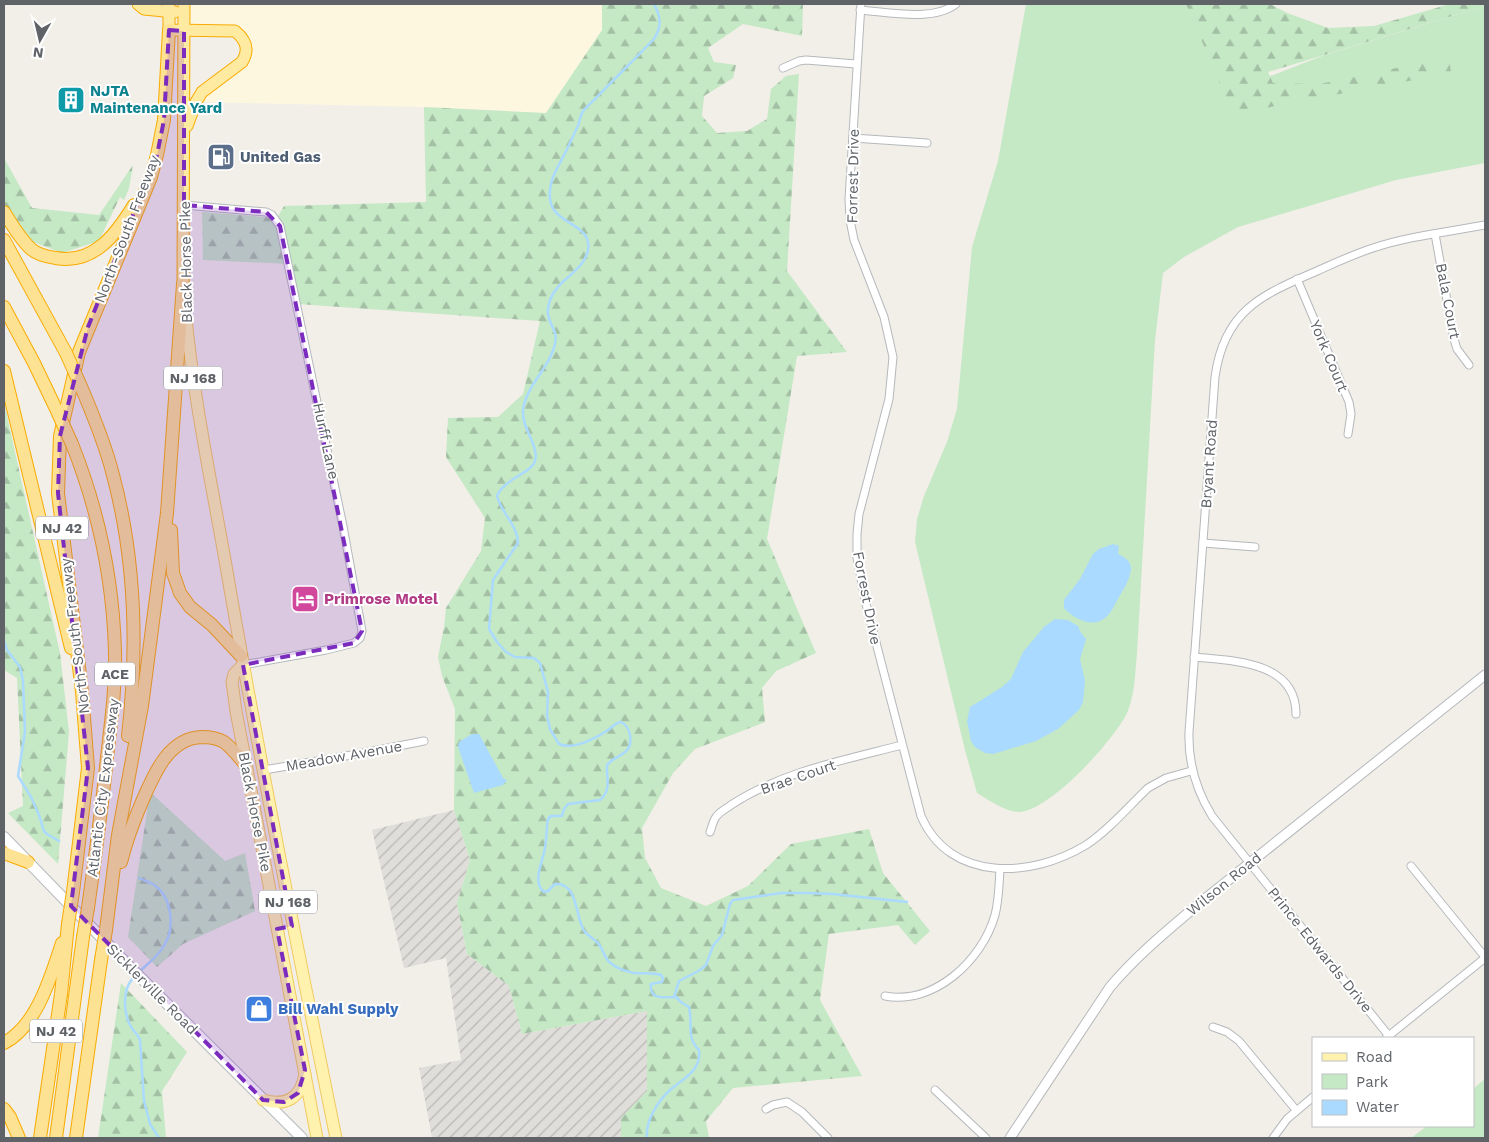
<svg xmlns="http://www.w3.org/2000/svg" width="1489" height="1142" viewBox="0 0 1489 1142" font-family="'Work Sans',sans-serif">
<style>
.commercial{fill:#fef7e0}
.industrial{fill:url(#industrial-furrows)}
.green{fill:#c5e8c5}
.forest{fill:url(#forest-firs)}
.water{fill:#aadaff}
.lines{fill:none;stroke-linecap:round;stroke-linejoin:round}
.stream{stroke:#aadaff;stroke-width:2.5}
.minor-casing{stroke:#b5b8bc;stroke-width:9}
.tertiary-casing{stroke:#b5b8bc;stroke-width:11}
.secondary-casing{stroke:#b6babf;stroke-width:12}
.primary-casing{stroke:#f2c960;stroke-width:13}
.trunk-casing{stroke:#f9ab00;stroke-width:13}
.motorway-casing{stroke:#f9ab00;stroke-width:14}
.minor{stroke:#fff;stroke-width:7}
.tertiary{stroke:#fff;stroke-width:9}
.secondary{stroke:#fff;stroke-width:10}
.primary{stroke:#fff2af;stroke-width:11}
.trunk{stroke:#feeaa1;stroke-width:11}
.motorway{stroke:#fde293;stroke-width:12}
.motorway-bridge-casing{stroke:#f9ab00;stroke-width:14;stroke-linecap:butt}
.motorway-bridge{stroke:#fde293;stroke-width:12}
.marked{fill:#7b2cbf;fill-opacity:0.2;stroke:#7b2cbf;stroke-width:4;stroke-dasharray:10 6;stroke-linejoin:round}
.labels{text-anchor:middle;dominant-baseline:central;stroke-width:4;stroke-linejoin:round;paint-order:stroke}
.shield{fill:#fff;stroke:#8f9295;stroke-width:1}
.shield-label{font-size:14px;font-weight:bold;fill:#5f6368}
.culture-label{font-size:15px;font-weight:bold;fill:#0d838f;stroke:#fff;text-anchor:start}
.service-label{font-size:15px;font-weight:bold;fill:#4e5e75;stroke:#fff;text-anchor:start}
.street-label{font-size:15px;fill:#5f6368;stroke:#fff}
.hotel-label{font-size:15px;font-weight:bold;fill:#b23c85;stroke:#fff;text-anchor:start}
.shop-label{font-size:15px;font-weight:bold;fill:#366cbe;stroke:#fff;text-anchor:start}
</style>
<defs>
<pattern id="industrial-furrows" width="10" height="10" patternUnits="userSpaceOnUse" patternTransform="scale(1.25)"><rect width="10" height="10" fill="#e0deda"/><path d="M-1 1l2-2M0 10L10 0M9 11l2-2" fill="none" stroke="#b9b8b5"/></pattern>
<pattern id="forest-firs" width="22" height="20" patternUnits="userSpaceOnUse" patternTransform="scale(1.25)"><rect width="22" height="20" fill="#c5e8c5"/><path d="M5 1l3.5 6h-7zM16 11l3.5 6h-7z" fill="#a3c0a4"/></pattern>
</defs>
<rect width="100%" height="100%" fill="#f1efe8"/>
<polygon class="commercial" points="184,4 602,4 603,30 546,113 424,107 196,102 246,57 235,31 184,31"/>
<polygon class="industrial" points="454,810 470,860 457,903 467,954 509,986 522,1034 647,1011 647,1091 621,1118 621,1138 432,1138 419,1068 461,1060 446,958 404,968 372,830"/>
<g class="green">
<path d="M1026,4H1195L1255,82L1322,56L1485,6V163L1396,180L1238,227L1184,257L1163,273L1155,340L1137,653C1135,673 1135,695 1127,713C1114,740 1050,811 1019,812C1005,812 989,800 977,793L965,750L915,542L917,519L924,496L947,442L957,409L972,247L998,161Z"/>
<polygon points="1485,1079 1485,1138 1411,1138 1427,1126 1473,1126 1473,1089"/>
</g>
<g class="forest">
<polygon points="602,4 803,4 802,36 743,24 708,48 714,62 736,65 733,78 704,96 702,116 717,133 747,131 767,119 771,89 786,76 799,74 787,271 847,352 797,356 767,539 816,653 776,671 762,688 765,722 695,749 673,773 642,828 645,858 661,888 706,906 748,886 791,844 869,829 883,873 930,931 915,945 898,925 829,934 820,1000 862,1076 733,1088 706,1121 709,1138 621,1138 621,1118 647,1091 647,1011 522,1034 509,986 467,954 457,903 470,860 454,810 455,709 442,676 438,657 444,627 446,608 481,551 485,518 446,457 448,418 498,417 523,394 540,321 298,304 290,264 203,260 202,212 277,218 284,206 426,202 424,107 546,113 602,30"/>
<polygon points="1186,4 1270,4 1287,13 1328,28 1374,26 1450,4 1485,4 1485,6 1268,72 1273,83 1320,84 1449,57 1451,73 1233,114"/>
<polygon points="4,158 32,208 99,215 133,165 129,188 124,200 120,197 99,241 62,253 31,241 4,206"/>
<polygon points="4,403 60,653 69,732 58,864 8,813 23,806 17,678 4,670"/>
<polygon points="150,792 225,861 245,853 255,911 183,944 157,967 128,937"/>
<polygon points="121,983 187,1052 162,1091 166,1138 98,1138"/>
</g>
<g class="water">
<path d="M1113,544L1119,546L1118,554C1123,556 1131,561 1131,568C1131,577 1124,589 1119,597C1115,604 1112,612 1106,617C1093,629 1074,619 1064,608V600L1080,579L1093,554L1099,549Z"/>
<polygon points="1055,619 1068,620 1078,626 1081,633 1086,639 1080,659 1085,681 1083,702 1079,710 1058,729 1036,741 993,754 985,753 975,747 971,741 967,721 970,707 1002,687 1011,679 1023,652 1044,627"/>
<polygon points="472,734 479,734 503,778 507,780 503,785 474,793 458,747 459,742"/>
</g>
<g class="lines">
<g class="stream">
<polyline points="4,641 7,650 20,667 23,681 25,732 18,776 31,797 39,815 44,831 47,834 59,841"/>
<path d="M138,973C147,964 159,956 165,944C175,927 172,896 153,884C149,882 143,880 139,878"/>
<path d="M134,977C122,989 123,1012 131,1027C134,1032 138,1034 140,1040L144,1101L150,1124L159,1138"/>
<polyline points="674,997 679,981 700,970 706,965 713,946 722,935 730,904 733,900 781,893 805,893 833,894 907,902"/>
<path d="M647,1138C645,1121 658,1101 670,1090C683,1079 702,1070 699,1050C686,1038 693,1024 689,1007L682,1003L676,997C665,997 649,1001 651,984L662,982L663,978L661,975C652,972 643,974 634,973C625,971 612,967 607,959C603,954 602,947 597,942C593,939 589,936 585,932C575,920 579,882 555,884L548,891L544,892C531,881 544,860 545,847C547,838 546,828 548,819L551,816H562L564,809L568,804L600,800C612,790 606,778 607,765C617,753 633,756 630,735C629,729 627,725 621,722C614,723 611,729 605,732C592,740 573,750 559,744L550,729L547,716L548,692L540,663L534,658L515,657L506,652L497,642L489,629L493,580L518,543C518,525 501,513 497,496C505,478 532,473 535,461C539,444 522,430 523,411C525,386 551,367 555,343C559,326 542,323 550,300C557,279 584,272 588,250C592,227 564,225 554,210C549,203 549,192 551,184C553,173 560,164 565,153C570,144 573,135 578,126C580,120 580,113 585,109C588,105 592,102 596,98C615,78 635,59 654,39C662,26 661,17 654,4"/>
</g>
<defs>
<g id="minor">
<path d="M861,4L849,199L850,220L854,240L884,317L893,357L889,399L859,514L857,534V558L866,604L921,816C950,883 1032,878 1086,845C1109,830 1128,807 1148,788L1166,778L1191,771"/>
<path d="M860,10C888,12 933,22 956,4"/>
<polyline points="783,68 799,61 806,60 856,64"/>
<polyline points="853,138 927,143"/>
<polyline points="184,205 266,212 272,215 280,226 343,526 362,631 360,638 354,643 326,650 243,665"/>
<polyline points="1435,234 1454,339 1457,349 1469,365"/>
<polyline points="1297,279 1349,402 1351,414 1348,434"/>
<polyline points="1203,543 1255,547"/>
<path d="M1194,657C1233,661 1296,661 1296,714"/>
<polyline points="264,770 363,753 424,741"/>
<path d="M710,832C712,827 713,821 716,817C719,812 726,809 731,805C781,772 844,760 902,745"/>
<polyline points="1411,866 1485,957"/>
<path d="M885,996C934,1005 982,961 995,915C999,900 999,884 1000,869"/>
<polyline points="1213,1027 1227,1032 1239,1041 1296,1110"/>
<path d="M1389,1036L1212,816C1196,790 1188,763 1189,732L1215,377C1224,311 1261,295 1317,271C1335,263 1354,254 1373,248C1409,236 1448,232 1485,225"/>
<polyline points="1386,1038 1485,958"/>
<polyline points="935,1090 986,1138"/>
<polyline points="766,1109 773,1105 787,1102 802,1112 828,1138"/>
<polyline points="1273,1138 1287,1119 1313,1097"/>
</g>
<path id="tertiary" d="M1010,1138L1110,987C1137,955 1169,929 1201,902L1485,675"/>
<polyline id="secondary" points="4,837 130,967 302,1138"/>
<g id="primary">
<path d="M185,309C193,394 210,476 225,560C258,753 297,946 336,1138"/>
<polyline points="243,665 234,674 232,682 236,711 317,1138"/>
<path d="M263,1100C286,1107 301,1098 305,1074"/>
</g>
<g id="trunk">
<polyline points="138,4 144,9 175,12"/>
<path d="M169,4V30L235,31C246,40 250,49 242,62L202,92L196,102L187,126"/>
<polyline points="183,284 184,4"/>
</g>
<g id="motorway">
<path d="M4,212C12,225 20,239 31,249C38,255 48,257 56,258C94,265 117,233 134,205"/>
<polyline points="4,240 66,353"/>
<polyline points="4,307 34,363 58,413"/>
<polyline points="4,371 71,648"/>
<path d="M79,382C92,412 105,443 113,475C136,561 138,648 128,736"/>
<path d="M72,444C98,509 113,581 115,651C116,687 111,722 107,757C102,808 95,858 88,908"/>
<polyline points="171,530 173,573 180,593 190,607 212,625 241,656"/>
<polyline points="4,853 28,862"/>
<path d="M121,862C126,842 133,823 141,804C153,777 167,738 202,737C210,737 217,738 224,742C232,748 239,757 245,764"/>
<polyline points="73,892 88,768 82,692 58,493 60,436 79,352 131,226 151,177 157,155 164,120 169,30"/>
<polyline points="106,930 118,835 142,706 167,513 183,284"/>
<path d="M4,1043C37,1026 51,976 62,943"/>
<polyline points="4,1109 10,1117 19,1138"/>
<polyline points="40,1138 61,994 68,924"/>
<polyline points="56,1138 83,937"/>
<polyline points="76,1138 101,960"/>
</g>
</defs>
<use href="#minor" class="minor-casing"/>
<use href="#tertiary" class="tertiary-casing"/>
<use href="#secondary" class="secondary-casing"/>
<use href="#primary" class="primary-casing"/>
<use href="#trunk" class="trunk-casing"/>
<use href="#motorway" class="motorway-casing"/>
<use href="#minor" class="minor"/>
<use href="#tertiary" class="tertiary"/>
<use href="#secondary" class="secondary"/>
<use href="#primary" class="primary"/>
<use href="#trunk" class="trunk"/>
<use href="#motorway" class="motorway"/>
<defs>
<g id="motorway-bridge">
<polyline points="66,353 79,382"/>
<polyline points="58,413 72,444"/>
<polyline points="68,924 73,892"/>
<polyline points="83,937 88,908"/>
<polyline points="101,960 106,930"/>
</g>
</defs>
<use href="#motorway-bridge" class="motorway-bridge-casing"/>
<use href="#motorway-bridge" class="motorway-bridge"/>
</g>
<path class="marked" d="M169,30L184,31V205L266,212L280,226L362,631L354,643L243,665L292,926L277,929L305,1070L298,1093L284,1102L263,1100L71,906L88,768L58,493L60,436L88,327L157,155L164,120Z"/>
<defs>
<symbol id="building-square" viewBox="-11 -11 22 22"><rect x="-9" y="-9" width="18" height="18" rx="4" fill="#0f9aa8" stroke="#fff"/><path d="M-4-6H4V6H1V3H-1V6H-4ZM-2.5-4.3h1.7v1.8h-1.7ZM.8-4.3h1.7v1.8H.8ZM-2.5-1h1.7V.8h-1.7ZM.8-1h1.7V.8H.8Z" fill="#fff"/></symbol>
<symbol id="fuel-square" viewBox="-11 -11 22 22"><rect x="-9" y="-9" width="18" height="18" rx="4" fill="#5c6f8a" stroke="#fff"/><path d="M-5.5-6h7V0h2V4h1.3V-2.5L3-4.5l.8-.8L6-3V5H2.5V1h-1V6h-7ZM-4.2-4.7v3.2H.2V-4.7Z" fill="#fff"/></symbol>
<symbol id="hotel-square" viewBox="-11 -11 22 22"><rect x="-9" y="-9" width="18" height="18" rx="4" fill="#d1479c" stroke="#fff"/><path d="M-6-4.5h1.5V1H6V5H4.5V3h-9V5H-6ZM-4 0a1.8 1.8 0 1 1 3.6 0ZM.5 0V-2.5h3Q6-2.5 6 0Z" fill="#fff"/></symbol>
<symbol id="shop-square" viewBox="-11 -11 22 22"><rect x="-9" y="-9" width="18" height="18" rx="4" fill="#3f7fe0" stroke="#fff"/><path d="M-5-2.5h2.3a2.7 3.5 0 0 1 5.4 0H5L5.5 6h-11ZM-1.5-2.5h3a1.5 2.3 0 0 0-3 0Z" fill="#fff"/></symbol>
</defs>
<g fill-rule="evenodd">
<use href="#building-square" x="55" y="84" width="32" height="32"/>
<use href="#fuel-square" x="205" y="141" width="32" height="32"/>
<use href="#hotel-square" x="289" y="583" width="32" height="32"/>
<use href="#shop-square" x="243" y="993" width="32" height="32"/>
</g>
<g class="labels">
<g class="shield">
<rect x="164" y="366.5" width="58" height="23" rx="4"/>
<rect x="36" y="516.5" width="52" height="23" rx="4"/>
<rect x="95" y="662.5" width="40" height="23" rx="4"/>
<rect x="259" y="890.5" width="58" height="23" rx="4"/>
<rect x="30" y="1019.5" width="52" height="23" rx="4"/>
</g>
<g class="shield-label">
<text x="193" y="378">NJ 168</text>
<text x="62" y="528">NJ 42</text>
<text x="115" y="674">ACE</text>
<text x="288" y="902">NJ 168</text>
<text x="56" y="1031">NJ 42</text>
</g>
<g class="culture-label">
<text x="90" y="91">NJTA<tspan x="90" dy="17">Maintenance Yard</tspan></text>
</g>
<g class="service-label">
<text x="240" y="157">United Gas</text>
</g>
<g class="street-label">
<text transform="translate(853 176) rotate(-89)">Forrest Drive</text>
<text transform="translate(127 229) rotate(-69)">North-South Freeway</text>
<text transform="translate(186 262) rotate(-91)">Black Horse Pike</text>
<text transform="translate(1448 301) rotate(79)">Bala Court</text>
<text transform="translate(1329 356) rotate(67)">York Court</text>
<text transform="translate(326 441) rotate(78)">Hurff Lane</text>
<text transform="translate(1209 464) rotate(-86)">Bryant Road</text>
<text transform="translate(867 598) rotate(79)">Forrest Drive</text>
<text transform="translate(75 636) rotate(-97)">North-South Freeway</text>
<text transform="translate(344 756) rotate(-10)">Meadow Avenue</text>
<text transform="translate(798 777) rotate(-19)">Brae Court</text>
<text transform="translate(103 788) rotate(-83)">Atlantic City Expressway</text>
<text transform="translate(255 812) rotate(79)">Black Horse Pike</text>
<text transform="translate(1224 884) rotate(-39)">Wilson Road</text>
<text transform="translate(1320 950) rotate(51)">Prince Edwards Drive</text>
<text transform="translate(152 989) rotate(45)">Sicklerville Road</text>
</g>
<g class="hotel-label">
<text x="324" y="599">Primrose Motel</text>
</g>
<g class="shop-label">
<text x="278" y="1009">Bill Wahl Supply</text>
</g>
</g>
<rect width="1489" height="1142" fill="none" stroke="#5f6368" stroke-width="10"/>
<rect x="1312" y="1037" width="162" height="90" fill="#ffffff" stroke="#bfc1c3"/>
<rect x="1322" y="1053" width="25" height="8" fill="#fff2af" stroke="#bfc1c3"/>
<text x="1356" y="1062" font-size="15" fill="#5f6368">Road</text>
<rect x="1322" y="1074" width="25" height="15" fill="#c5e8c5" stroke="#bfc1c3"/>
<text x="1356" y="1087" font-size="15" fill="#5f6368">Park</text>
<rect x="1322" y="1100" width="25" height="15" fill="#aadaff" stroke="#bfc1c3"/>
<text x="1356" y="1112" font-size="15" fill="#5f6368">Water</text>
<g transform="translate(40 40) rotate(188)" stroke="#ffffff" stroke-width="4" paint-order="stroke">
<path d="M0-4L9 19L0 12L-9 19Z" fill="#5f6368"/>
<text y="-8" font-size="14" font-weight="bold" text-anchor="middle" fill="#5f6368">N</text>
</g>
</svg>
